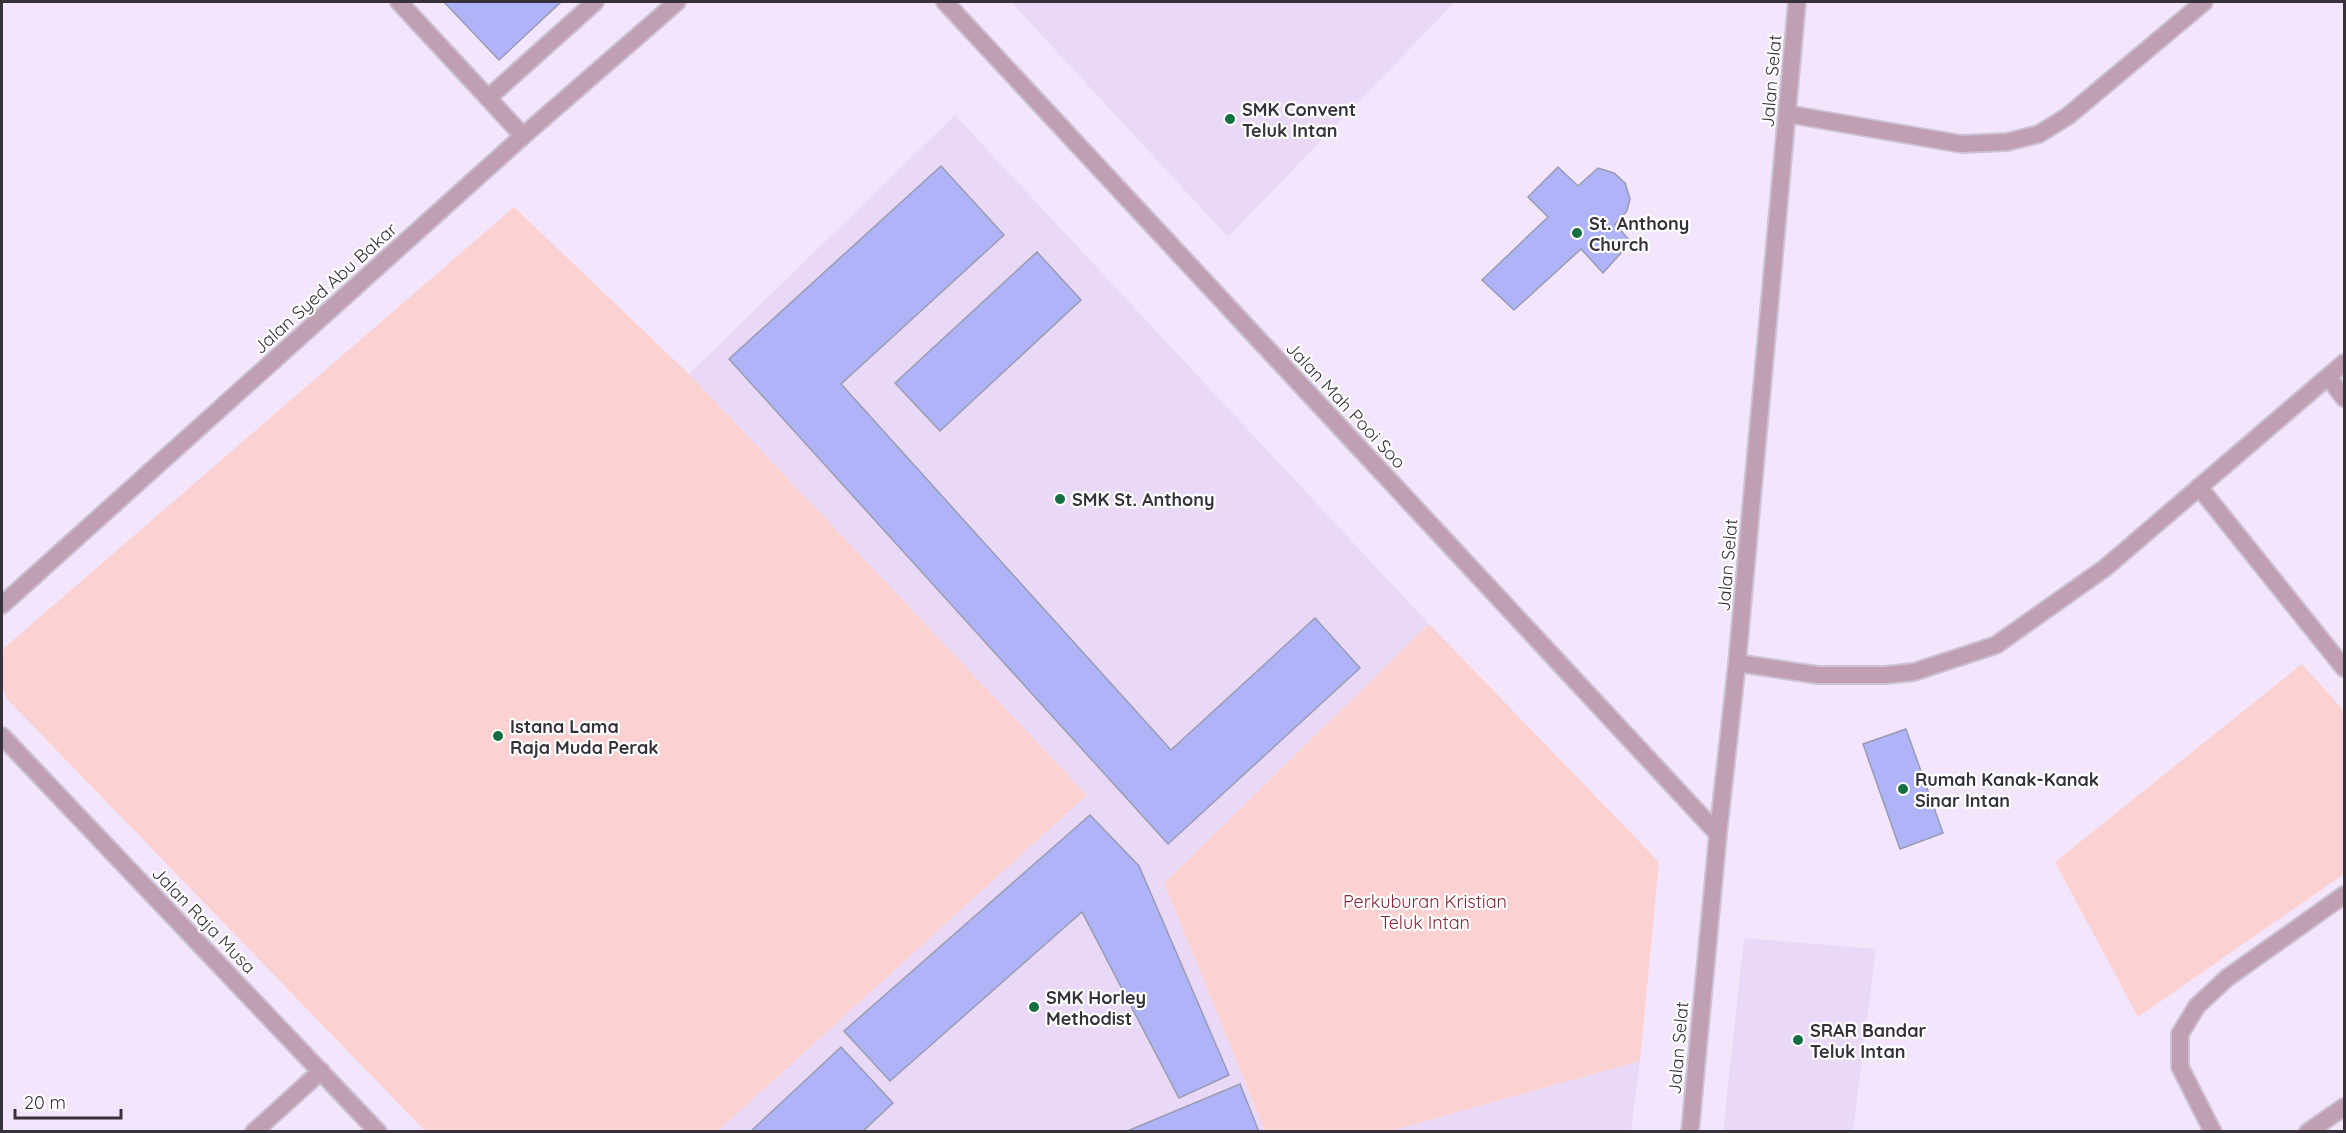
<svg xmlns="http://www.w3.org/2000/svg" width="2346" height="1133" viewBox="0 0 2346 1133" font-family="Quicksand,sans-serif">
<style>
.built{fill:#ead9f6}
.green{fill:#fbd1d2}
.building{fill:#afb4f9;stroke:#999bb2;stroke-width:1.5}
.lines{fill:none;stroke-linecap:round;stroke-linejoin:round}
.service-casing{stroke:#cdc2d5;stroke-width:20}
.minor-casing{stroke:#cdc2d5;stroke-width:20}
.tertiary-casing{stroke:#cdc2d5;stroke-width:20}
.service{stroke:#bf9fb1;stroke-width:16}
.minor{stroke:#bf9fb1;stroke-width:16}
.tertiary{stroke:#bf9fb1;stroke-width:16}
.poi-dot{fill:#146e41;stroke:#fff;stroke-width:2}
.labels{text-anchor:middle;dominant-baseline:central;stroke-width:4.5;stroke-linejoin:round;paint-order:stroke}
.street-label{font-size:18px;fill:#37313a;stroke:#fff}
.poi-label{font-size:18px;font-weight:bold;fill:#37313a;stroke:#fff;text-anchor:start}
.park-label{font-size:18px;fill:#862637;stroke:#fff}
</style>
<rect width="100%" height="100%" fill="#f3e6fc"/>
<g class="built">
<polygon points="1011,2 1455,2 1228,237"/>
<polygon points="955,115 1429,624 1164,883 1265,1131 718,1131 1087,795 689,374"/>
<polygon points="1744,938 1876,949 1853,1131 1723,1131"/>
<polygon points="1640,1061 1631,1131 1390,1131"/>
</g>
<g class="green">
<path d="M514,207L689,374L1087,795L718,1131H425L7,699C0,685 0,663 4,648Z"/>
<polygon points="1429,624 1659,862 1640,1061 1390,1131 1265,1131 1164,883"/>
<polygon points="2302,664 2344,711 2344,874 2138,1017 2055,862"/>
</g>
<g class="building">
<polygon points="444,2 561,2 499,60"/>
<polygon points="941,166 1004,235 841,384 1171,750 1315,618 1360,668 1168,844 729,359"/>
<polygon points="1558,167 1578,186 1598,168 1614,173 1625,183 1630,199 1627,211 1615,224 1631,242 1603,273 1581,249 1514,310 1482,280 1548,217 1528,197"/>
<polygon points="1037,252 1081,300 940,431 895,383"/>
<polygon points="1906,729 1943,833 1900,849 1863,744"/>
<polygon points="1090,815 1139,866 1229,1075 1179,1098 1082,912 890,1081 844,1031"/>
<polygon points="841,1047 893,1103 862,1132 750,1132"/>
<polygon points="1240,1084 1259,1132 1125,1132"/>
</g>
<g class="lines">
<defs>
<g id="service">
<polyline points="399,2 488,98 595,2"/>
<polyline points="488,98 523,136"/>
<polyline points="1788,114 1961,144 2007,142 2039,134 2068,116 2204,2"/>
<polyline points="2329,378 2344,398"/>
<polyline points="2308,1132 2344,1107"/>
</g>
<g id="minor">
<polyline points="2199,487 2344,668"/>
<polyline points="1737,663 1818,675 1885,675 1914,672 1996,645 2105,568 2344,363"/>
<polyline points="2,736 378,1132"/>
<polyline points="254,1132 321,1071"/>
<polyline points="2213,1132 2180,1067 2180,1034 2197,1006 2227,978 2344,895"/>
</g>
<g id="tertiary">
<polyline points="945,2 1718,834"/>
<polyline points="2,605 523,136 677,2"/>
<polyline points="1690,1132 1718,834 1737,663 1797,2"/>
</g>
</defs>
<use href="#service" class="service-casing"/>
<use href="#minor" class="minor-casing"/>
<use href="#tertiary" class="tertiary-casing"/>
<use href="#service" class="service"/>
<use href="#minor" class="minor"/>
<use href="#tertiary" class="tertiary"/>
</g>
<g class="poi-dot">
<circle cx="1230" cy="119" r="6"/>
<circle cx="1577" cy="233" r="6"/>
<circle cx="1060" cy="499" r="6"/>
<circle cx="498" cy="736" r="6"/>
<circle cx="1903" cy="789" r="6"/>
<circle cx="1034" cy="1007" r="6"/>
<circle cx="1798" cy="1040" r="6"/>
</g>
<g class="labels">
<g class="street-label">
<text transform="translate(1771 81) rotate(-85)">Jalan Selat</text>
<text transform="translate(325 288) rotate(-42)">Jalan Syed Abu Bakar</text>
<text transform="translate(1346 405) rotate(47)">Jalan Mah Pooi Soo</text>
<text transform="translate(1727 565) rotate(-85)">Jalan Selat</text>
<text transform="translate(204 920) rotate(46)">Jalan Raja Musa</text>
<text transform="translate(1678 1048) rotate(-85)">Jalan Selat</text>
</g>
<g class="poi-label">
<text x="1242" y="109">SMK Convent<tspan x="1242" dy="21">Teluk Intan</tspan></text>
<text x="1589" y="223">St. Anthony<tspan x="1589" dy="21">Church</tspan></text>
<text x="1072" y="499">SMK St. Anthony</text>
<text x="510" y="726">Istana Lama<tspan x="510" dy="21">Raja Muda Perak</tspan></text>
<text x="1915" y="779">Rumah Kanak-Kanak<tspan x="1915" dy="21">Sinar Intan</tspan></text>
<text x="1046" y="997">SMK Horley<tspan x="1046" dy="21">Methodist</tspan></text>
<text x="1810" y="1030">SRAR Bandar<tspan x="1810" dy="21">Teluk Intan</tspan></text>
</g>
<g class="park-label">
<text x="1425" y="901">Perkuburan Kristian<tspan x="1425" dy="21">Teluk Intan</tspan></text>
</g>
</g>
<rect width="2346" height="1133" fill="none" stroke="#37313a" stroke-width="6"/>
<path d="M15 1109v9h106v-9" fill="none" stroke="#37313a" stroke-width="3"/>
<text x="24" y="1109" font-size="18" fill="#37313a" stroke="#ffffff" stroke-width="4.5" paint-order="stroke">20 m</text>
</svg>
